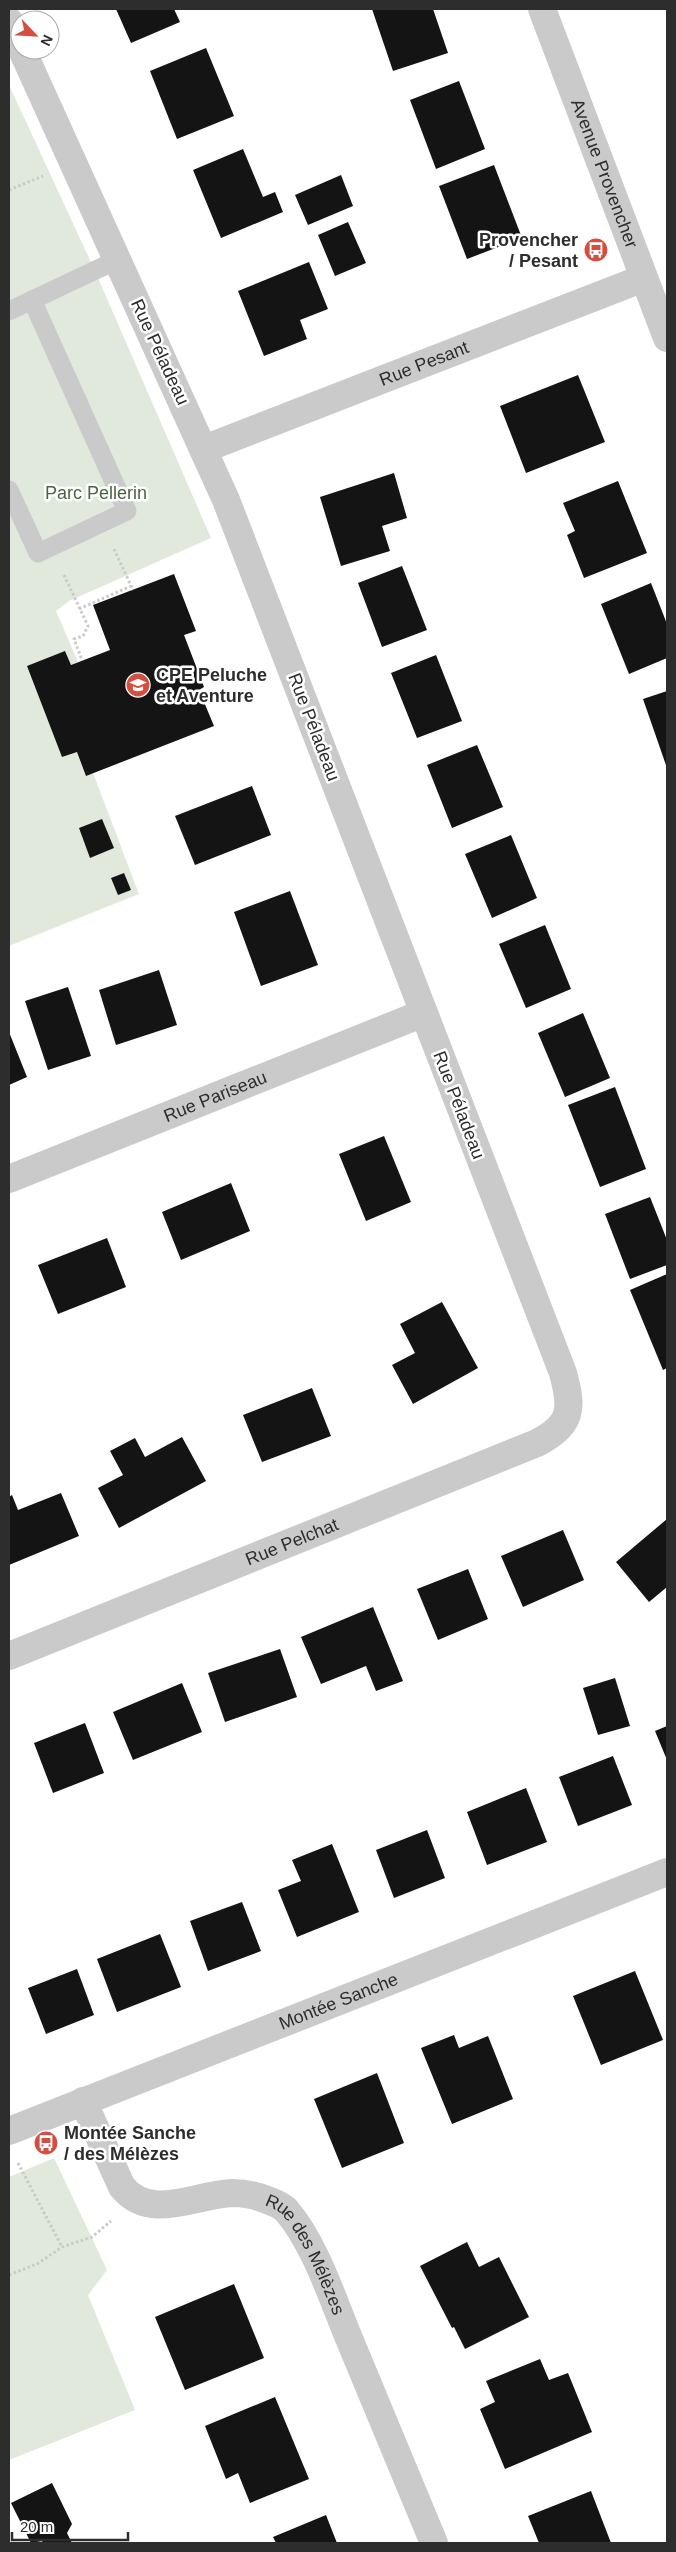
<svg xmlns="http://www.w3.org/2000/svg" width="676" height="2552" viewBox="0 0 676 2552" font-family="Helvetica,sans-serif">
<style>
.green{fill:#e1e9dc}
.building{fill:#141414}
.lines{fill:none;stroke-linecap:round;stroke-linejoin:round}
.path{stroke:#cacaca;stroke-width:3;stroke-dasharray:2.5 2.5;stroke-linecap:butt}
.service{stroke:#cacaca;stroke-width:19}
.minor{stroke:#cacaca;stroke-width:28}
.tertiary{stroke:#cacaca;stroke-width:28}
.labels{text-anchor:middle;dominant-baseline:central;stroke-width:5;stroke-linejoin:round;paint-order:stroke}
.street-label{font-size:18px;fill:#2d2d2d;stroke:#fff}
.poi-label{font-size:18px;font-weight:bold;fill:#2d2d2d;stroke:#fff;text-anchor:start}
.park-label{font-size:18px;fill:#4a643f;stroke:#fff}
</style>
<rect width="100%" height="100%" fill="#fff"/>
<g class="green">
<polygon points="9,85 95,271 211,538 69,601 56,611 78,662 71,665 65,651 62,757 77,752 93,773 139,894 9,946"/>
<polygon points="54,2158 107,2270 88,2295 135,2410 9,2460 9,2177"/>
</g>
<g class="building">
<polygon points="116,9 174,9 180,22 131,43"/>
<polygon points="372,9 433,9 448,53 393,71"/>
<polygon points="206,48 234,116 177,139 150,71"/>
<polygon points="459,81 485,149 436,169 410,100"/>
<polygon points="243,149 263,197 275,192 283,212 221,238 193,170"/>
<polygon points="494,165 522,238 467,259 439,186"/>
<polygon points="341,175 353,206 308,225 295,195"/>
<polygon points="348,222 366,263 335,276 318,235"/>
<polygon points="309,262 328,309 300,320 307,339 264,356 238,291"/>
<polygon points="578,375 605,442 526,473 500,406"/>
<polygon points="394,473 407,518 382,526 390,551 341,566 320,497"/>
<polygon points="618,481 647,553 584,578 567,535 575,531 563,503"/>
<polygon points="402,566 427,630 382,647 358,583"/>
<polygon points="174,574 196,631 184,635 204,687 199,690 214,726 86,776 77,752 62,757 27,666 65,651 71,665 110,650 93,605"/>
<polygon points="651,583 667,624 667,658 629,674 601,604"/>
<polygon points="436,655 462,721 417,738 391,673"/>
<polygon points="667,691 667,768 643,699"/>
<polygon points="477,745 503,807 452,828 427,765"/>
<polygon points="252,786 271,835 195,865 175,816"/>
<polygon points="102,819 114,848 90,858 79,828"/>
<polygon points="511,835 537,898 492,918 465,854"/>
<polygon points="124,873 131,890 118,895 111,878"/>
<polygon points="290,891 318,965 261,986 234,912"/>
<polygon points="545,925 571,989 526,1008 499,944"/>
<polygon points="159,970 177,1025 116,1045 99,990"/>
<polygon points="68,987 91,1056 48,1070 25,1001"/>
<polygon points="583,1013 610,1078 565,1097 538,1033"/>
<polygon points="9,1032 27,1077 9,1085"/>
<polygon points="615,1087 646,1169 600,1187 568,1105"/>
<polygon points="384,1136 411,1202 366,1221 339,1154"/>
<polygon points="231,1183 250,1231 181,1260 162,1212"/>
<polygon points="650,1197 667,1240 667,1265 630,1279 605,1214"/>
<polygon points="107,1238 126,1287 58,1314 38,1265"/>
<polygon points="667,1274 667,1368 663,1370 630,1290"/>
<polygon points="442,1302 478,1368 413,1404 392,1365 415,1353 400,1324"/>
<polygon points="312,1388 331,1436 262,1462 243,1415"/>
<polygon points="182,1437 206,1481 119,1528 98,1488 123,1475 110,1451 135,1438 145,1457"/>
<polygon points="61,1493 79,1536 9,1565 9,1497 12,1495 18,1510"/>
<polygon points="667,1519 667,1587 649,1602 616,1562"/>
<polygon points="563,1530 584,1580 523,1607 501,1556"/>
<polygon points="468,1569 488,1619 438,1640 417,1589"/>
<polygon points="373,1607 403,1681 376,1691 366,1666 321,1684 301,1637"/>
<polygon points="280,1649 297,1697 225,1722 208,1673"/>
<polygon points="615,1678 630,1726 598,1735 583,1688"/>
<polygon points="182,1683 202,1732 133,1760 113,1712"/>
<polygon points="85,1723 104,1773 53,1793 34,1743"/>
<polygon points="667,1726 667,1760 655,1731"/>
<polygon points="613,1756 632,1805 578,1826 559,1777"/>
<polygon points="526,1788 547,1842 487,1865 467,1812"/>
<polygon points="427,1830 445,1878 394,1898 376,1850"/>
<polygon points="332,1844 359,1912 297,1937 278,1890 301,1881 292,1860"/>
<polygon points="242,1902 261,1951 208,1971 190,1921"/>
<polygon points="160,1934 181,1987 117,2012 97,1959"/>
<polygon points="77,1969 94,2015 46,2034 28,1988"/>
<polygon points="635,1971 663,2040 601,2065 573,1996"/>
<polygon points="454,2035 459,2048 488,2036 513,2099 452,2124 421,2048"/>
<polygon points="377,2073 404,2143 342,2168 314,2099"/>
<polygon points="467,2242 479,2267 499,2257 529,2317 465,2349 454,2327 452,2328 420,2266"/>
<polygon points="234,2284 264,2358 185,2390 155,2317"/>
<polygon points="540,2359 549,2380 568,2373 592,2432 505,2469 480,2409 495,2402 486,2381"/>
<polygon points="275,2397 309,2479 250,2503 238,2473 226,2479 205,2426"/>
<polygon points="52,2483 72,2524 67,2533 72,2543 43,2543 42,2541 31,2543 11,2503"/>
<polygon points="591,2491 611,2543 539,2543 528,2516"/>
<polygon points="326,2515 337,2543 276,2543 273,2537"/>
</g>
<g class="lines">
<g class="path">
<polyline points="9,190 43,176"/>
<polyline points="114,549 133,590"/>
<polyline points="64,575 88,626 83,636 74,639 82,660"/>
<polyline points="79,609 131,586"/>
<polyline points="18,2163 62,2247"/>
<polyline points="9,2275 37,2264 62,2247 92,2237 111,2221"/>
</g>
<g class="service">
<polyline points="9,311 117,260"/>
<polyline points="9,490 38,553 127,511 32,300"/>
</g>
<g class="minor">
<path id="s1" d="M542,9L667,338"/>
<polyline points="9,21 20,46"/>
<path id="s2" d="M204,449L644,278"/>
<path id="s3" d="M9,1179L424,1013"/>
<path id="s4" d="M9,1656L537,1443C572,1425 573,1409 563,1373L226,500L22,50"/>
<path id="s5" d="M83,2101L122,2187C151,2222 195,2194 233,2193C245,2193 258,2196 270,2201C275,2203 282,2206 286,2210C314,2242 332,2297 348,2336C377,2405 405,2474 434,2543"/>
</g>
<path class="tertiary" id="s6" d="M9,2131L667,1872"/>
</g>
<defs>
<symbol id="bus-disc" viewBox="-11 -11 22 22"><circle r="9.5" fill="#d34e40" stroke="#fff"/><path d="M-5-6H5V4H4V6H2V4H-2V6H-4V4H-5ZM-3.5-4V0h7V-4ZM-3.5 1.2v1.5H-2V1.2ZM2 1.2v1.5H3.5V1.2Z" fill="#fff"/></symbol>
<symbol id="school-disc" viewBox="-11 -11 22 22"><circle r="9.5" fill="#d34e40" stroke="#fff"/><path d="M0-5L7-2L0 1L-7-2ZM-4 1L0 2.5L4 1V4Q0 6-4 4Z" fill="#fff"/></symbol>
</defs>
<g fill-rule="evenodd">
<use href="#bus-disc" x="582" y="236" width="28" height="28"/>
<use href="#school-disc" x="124" y="671" width="28" height="28"/>
<use href="#bus-disc" x="32" y="2129" width="28" height="28"/>
</g>
<g class="labels">
<g class="street-label">
<text stroke="none"><textPath href="#s1" startOffset="176">Avenue Provencher</textPath></text>
<text transform="translate(160 352) rotate(65)">Rue Péladeau</text>
<text stroke="none"><textPath href="#s2" startOffset="236">Rue Pesant</textPath></text>
<text transform="translate(314 727) rotate(69)">Rue Péladeau</text>
<text stroke="none"><textPath href="#s3" startOffset="222">Rue Pariseau</textPath></text>
<text transform="translate(459 1105) rotate(69)">Rue Péladeau</text>
<text stroke="none"><textPath href="#s4" startOffset="305">Rue Pelchat</textPath></text>
<text stroke="none"><textPath href="#s6" startOffset="354">Montée Sanche</textPath></text>
<text stroke="none"><textPath href="#s5" startOffset="316">Rue des Mélèzes</textPath></text>
</g>
<g class="poi-label">
<text x="578" y="240" text-anchor="end">Provencher<tspan x="578" dy="21">/ Pesant</tspan></text>
<text x="156" y="675">CPE Peluche<tspan x="156" dy="21">et Aventure</tspan></text>
<text x="64" y="2133">Montée Sanche<tspan x="64" dy="21">/ des Mélèzes</tspan></text>
</g>
<g class="park-label">
<text x="96" y="493">Parc Pellerin</text>
</g>
</g>
<rect width="676" height="2552" fill="none" stroke="#2d2d2d" stroke-width="20"/>
<g transform="translate(35 35) rotate(115)"><circle r="24" fill="#ffffff" stroke="#ababab"/>
<path d="M0-4L9 19L0 12L-9 19Z" fill="#d34e40"/>
<text y="-8" font-size="14" font-weight="bold" text-anchor="middle" fill="#2d2d2d">N</text>
</g>
<path d="M12 2532v8h116v-8" fill="none" stroke="#2d2d2d" stroke-width="2.5"/>
<text x="20" y="2532" font-size="15" fill="#2d2d2d" stroke="#ffffff" stroke-width="4" paint-order="stroke">20 m</text>
</svg>
